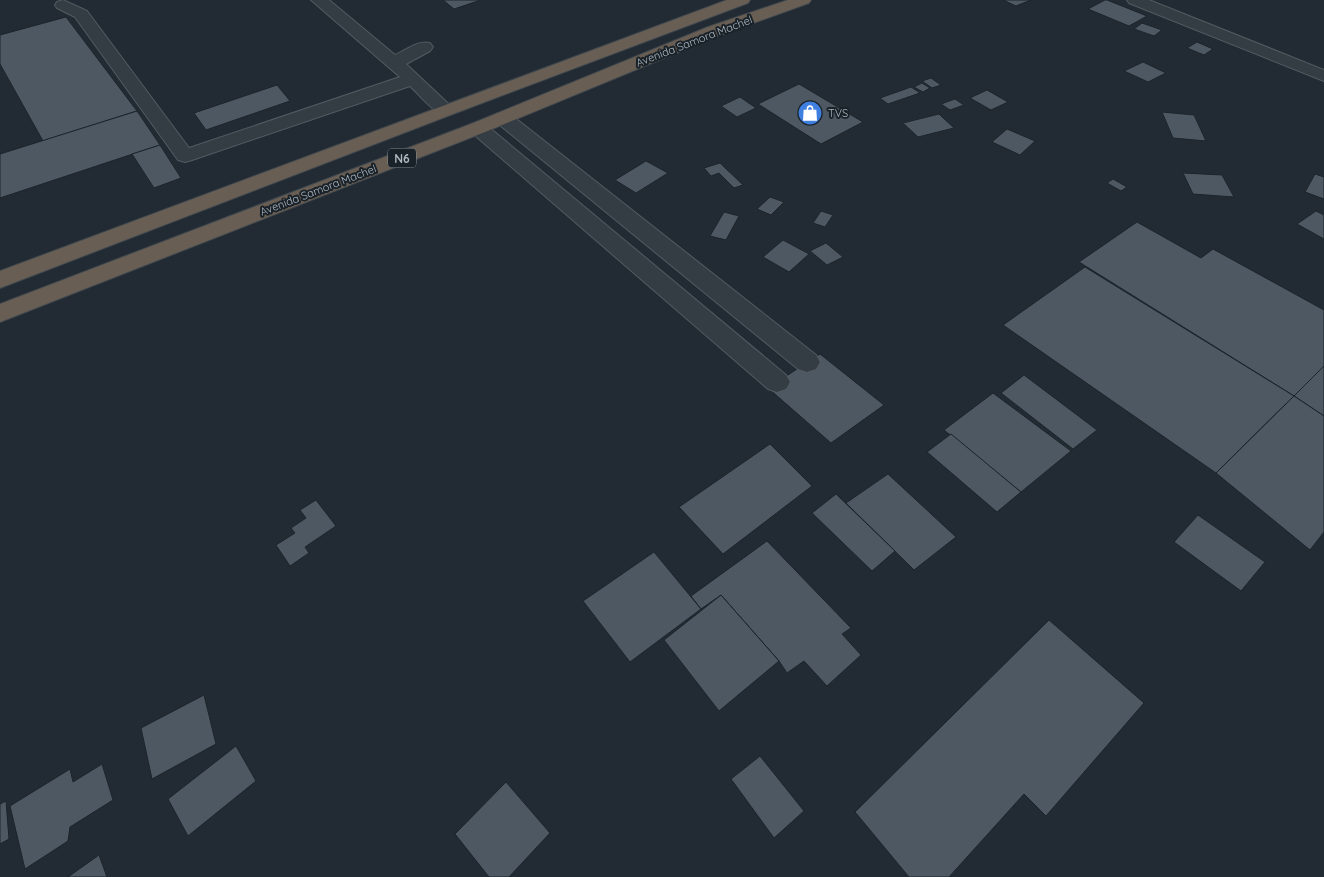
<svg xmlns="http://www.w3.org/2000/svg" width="1324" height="877" viewBox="0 0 1324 877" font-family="Quicksand,sans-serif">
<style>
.building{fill:#4d5862;stroke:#1c242b}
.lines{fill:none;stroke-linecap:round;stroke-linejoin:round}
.minor-casing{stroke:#525b62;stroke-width:2}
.highway-casing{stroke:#3f484f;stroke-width:2}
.minor{fill:#353d44;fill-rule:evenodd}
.highway{fill:#695e53;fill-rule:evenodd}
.labels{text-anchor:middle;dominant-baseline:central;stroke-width:4;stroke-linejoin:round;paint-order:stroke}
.far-street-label{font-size:11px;fill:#afb8c1;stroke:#1a2229}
.far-poi-label{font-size:11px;fill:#afb8c1;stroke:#1a2229;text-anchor:start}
.shield{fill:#1a2229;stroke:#828b93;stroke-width:1}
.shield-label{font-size:12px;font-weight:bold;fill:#afb8c1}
</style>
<rect width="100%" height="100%" fill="#222b33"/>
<g class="building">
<polygon points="443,0 481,0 454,9"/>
<polygon points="1003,0 1031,0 1016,6"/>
<polygon points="1105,0 1107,0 1147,16 1129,26 1088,9"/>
<polygon points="66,17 137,111 43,141 0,64 0,35"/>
<polygon points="1142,23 1162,30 1154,36 1134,29"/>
<polygon points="1197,42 1213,49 1204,55 1187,48"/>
<polygon points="1143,62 1166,73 1148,82 1124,71"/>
<polygon points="931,78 941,85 932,88 922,81"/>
<polygon points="922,83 930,88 923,92 914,87"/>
<polygon points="799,84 863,122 821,144 758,104"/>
<polygon points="277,85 290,101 206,130 194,113"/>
<polygon points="911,87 920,93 888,104 880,98"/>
<polygon points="987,90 1008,102 991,110 970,98"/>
<polygon points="740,97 756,108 737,117 721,106"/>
<polygon points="955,99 964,105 950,110 941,104"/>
<polygon points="137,111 160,145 0,198 0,154"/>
<polygon points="1162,112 1194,115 1206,141 1173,138"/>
<polygon points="939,114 954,128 918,137 903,123"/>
<polygon points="1007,129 1035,141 1020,155 992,142"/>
<polygon points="160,145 181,178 154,188 132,154"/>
<polygon points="646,161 668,173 636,193 615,180"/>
<polygon points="720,163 743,185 734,188 719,173 711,176 704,168"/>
<polygon points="1183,173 1222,175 1234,197 1193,194"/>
<polygon points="1315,174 1324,177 1324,199 1305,192"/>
<polygon points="1113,179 1127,187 1121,191 1107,183"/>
<polygon points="770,197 784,202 771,215 757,209"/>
<polygon points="821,211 833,215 825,227 813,223"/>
<polygon points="1316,211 1324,215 1324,239 1297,224"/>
<polygon points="724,212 739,216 726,240 710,236"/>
<polygon points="1137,222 1201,258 1213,249 1324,310 1324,366 1294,396 1079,262"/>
<polygon points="783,240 809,254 789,272 763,257"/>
<polygon points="826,243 843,257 827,265 810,251"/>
<polygon points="1085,267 1294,396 1216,473 1003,325"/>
<polygon points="820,354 884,405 831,443 768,388"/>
<polygon points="1324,366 1324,416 1294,396"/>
<polygon points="1024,375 1097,430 1073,449 1001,393"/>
<polygon points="993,393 1071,451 1021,492 944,430"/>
<polygon points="1294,396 1324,416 1324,532 1310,550 1216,473"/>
<polygon points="951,434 1021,492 997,512 927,452"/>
<polygon points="770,444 812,486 723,554 679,507"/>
<polygon points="888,474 956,537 914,570 846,503"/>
<polygon points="836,494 895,551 872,571 812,513"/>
<polygon points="316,500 336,526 305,547 309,553 290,566 276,545 295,533 291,528 306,518 300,510"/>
<polygon points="1198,515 1265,562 1241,591 1174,542"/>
<polygon points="767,541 851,628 842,634 861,655 827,686 804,661 787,673 779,661 721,595 701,609 691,596"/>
<polygon points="654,552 701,609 630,662 583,601"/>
<polygon points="721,595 779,661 719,711 664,640"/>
<polygon points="1049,620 1144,703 1046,816 1024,794 949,877 909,877 855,812"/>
<polygon points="204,695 216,744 152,779 141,728"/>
<polygon points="236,746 256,781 188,836 168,799"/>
<polygon points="760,756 804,811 774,838 731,779"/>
<polygon points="102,764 113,800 70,827 68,841 25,869 10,806 70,769 73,782"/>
<polygon points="506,782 550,833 509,877 489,877 455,834"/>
<polygon points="6,801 9,839 0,844 0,804"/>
<polygon points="99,855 107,877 68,877"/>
</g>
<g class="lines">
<defs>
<g id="minor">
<path d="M63,0L87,11L189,148L400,77L311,0H329L395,55C406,50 418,40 430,43L433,47L430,51L406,64L455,110L453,114C436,118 422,97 410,86L192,160L185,162L178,160L75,17L57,8L55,5L57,2Z"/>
<polygon points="1127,0 1149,0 1324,70 1324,81 1129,3"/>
<polygon points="503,112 510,114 816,355 820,362 816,369 807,372 798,369 496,122 494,118 496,114"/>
<polygon points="478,122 485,124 786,375 790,382 786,389 777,392 768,389 471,132 468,128 471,124"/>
</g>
<g id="highway">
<polygon points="727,0 750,0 748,3 453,114 0,288 0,271"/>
<polygon points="788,0 811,0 809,3 720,35 485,132 0,322 0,304 471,124 708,27"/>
</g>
</defs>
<use href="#minor" class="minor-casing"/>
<use href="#highway" class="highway-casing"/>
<use href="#minor" class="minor"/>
<use href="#highway" class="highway"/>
</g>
<defs>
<symbol id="shop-disc" viewBox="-11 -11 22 22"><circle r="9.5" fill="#3f7fe0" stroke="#1a2229"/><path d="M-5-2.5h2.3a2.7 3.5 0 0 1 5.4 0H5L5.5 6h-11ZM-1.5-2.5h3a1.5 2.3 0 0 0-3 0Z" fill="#fff"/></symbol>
</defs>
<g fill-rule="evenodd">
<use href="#shop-disc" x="796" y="99" width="28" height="28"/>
</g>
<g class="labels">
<g class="far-street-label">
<text transform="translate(694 41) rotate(-21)">Avenida Samora Machel</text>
<text transform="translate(318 190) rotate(-21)">Avenida Samora Machel</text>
</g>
<g class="far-poi-label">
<text x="828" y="113">TVS</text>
</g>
<rect class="shield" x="388" y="148.5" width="28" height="19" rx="4"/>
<g class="shield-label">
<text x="402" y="158">N6</text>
</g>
</g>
</svg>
